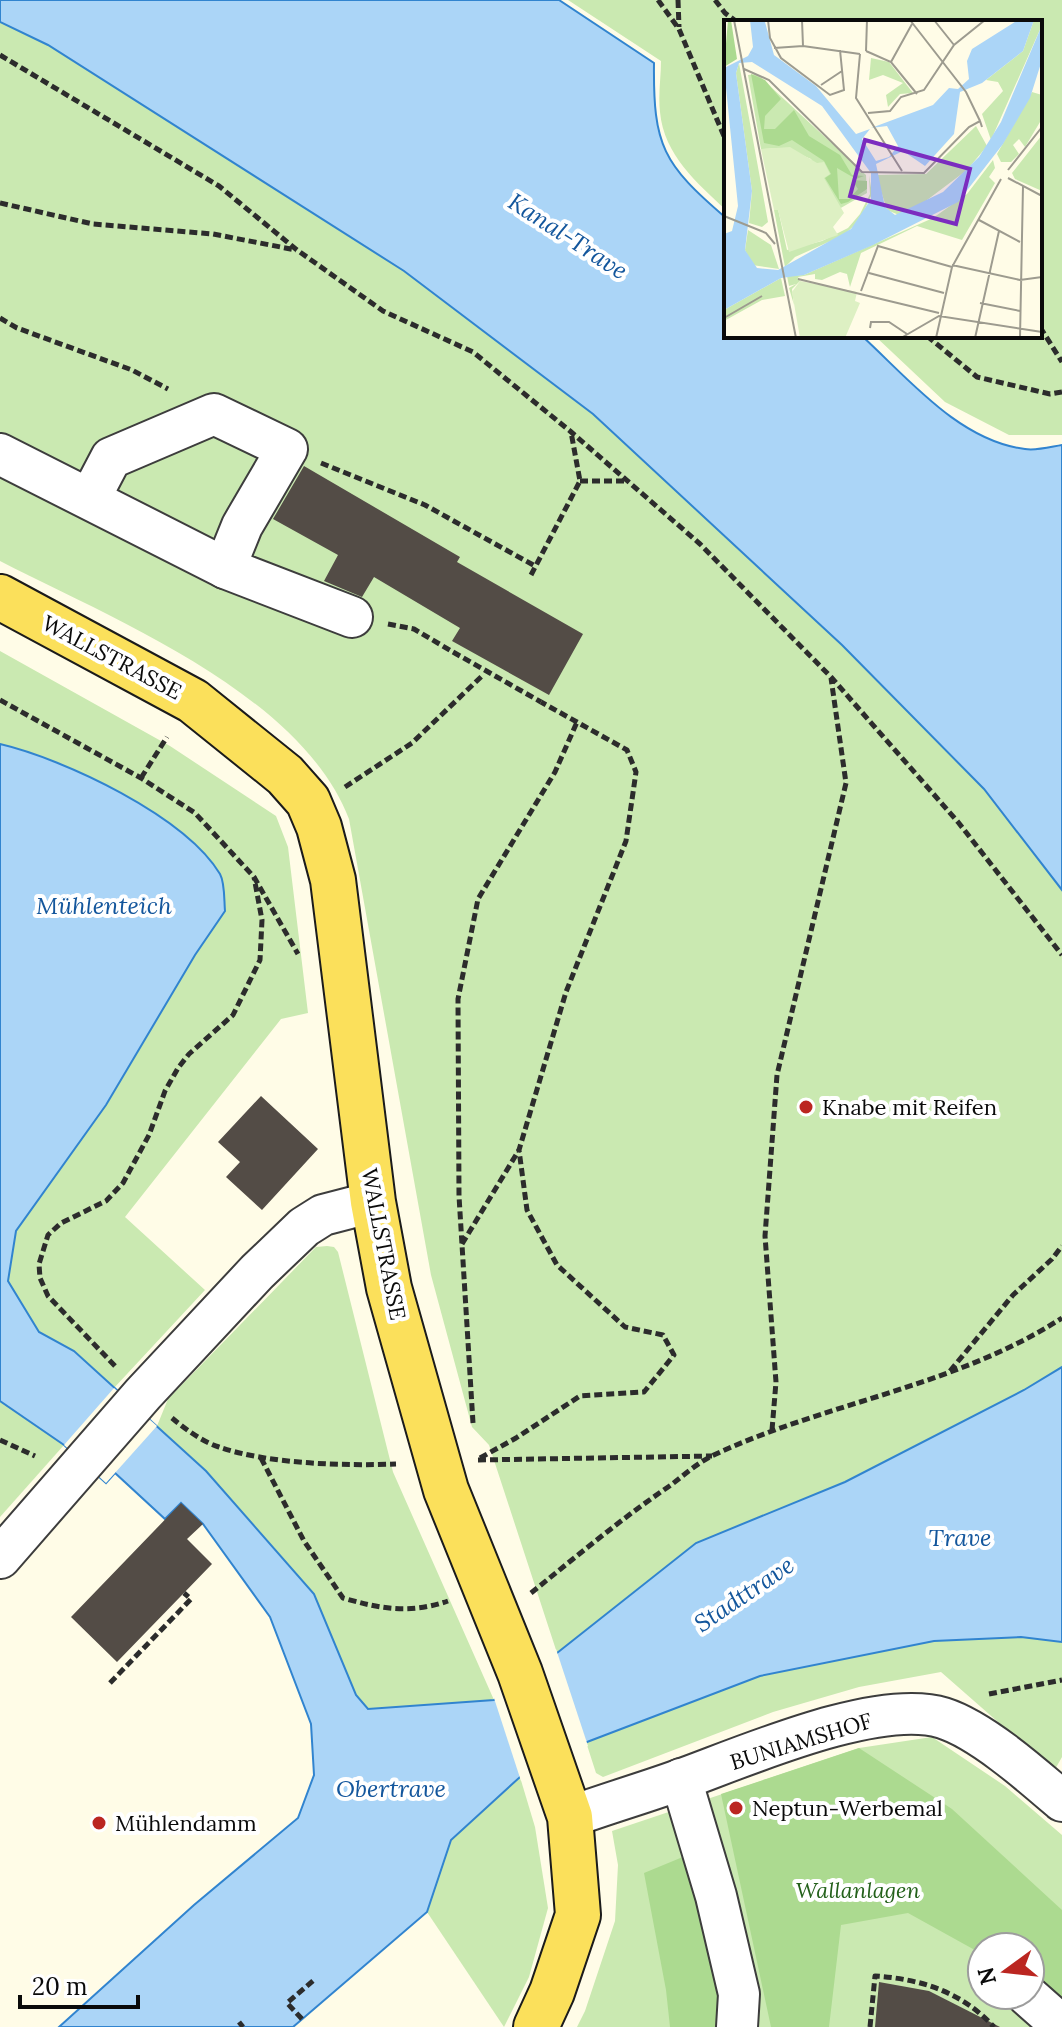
<svg xmlns="http://www.w3.org/2000/svg" width="1062" height="2027" viewBox="0 0 1062 2027" font-family="Lora,serif">
<style>
.green{fill:#cae9b1;fill-rule:evenodd}
.forest{fill:#acda90}
.water{fill:#abd5f7;stroke:#3184cf;stroke-width:2}
.pier{fill:#fffce7}
.building{fill:#534c46}
.lines{fill:none;stroke-linecap:round;stroke-linejoin:round}
.minor-casing{stroke:#3d3d3d;stroke-width:44}
.major-casing{stroke:#1b1b1b;stroke-width:48}
.path{stroke:#2c2c2c;stroke-width:5;stroke-dasharray:8 4;stroke-linecap:butt}
.minor{stroke:#fff;stroke-width:40}
.major{stroke:#fbe05b;stroke-width:44}
.path-bridge{stroke:#2c2c2c;stroke-width:5;stroke-dasharray:8 4;stroke-linecap:butt}
.poi-dot{fill:#bb2621;stroke:#fff;stroke-width:3}
.labels{text-anchor:middle;dominant-baseline:central;stroke-width:8;stroke-linejoin:round;paint-order:stroke}
.street-label{font-size:22px;fill:#0a0a0a;stroke:#fff}
.poi-label{font-size:22px;fill:#0a0a0a;stroke:#fff;text-anchor:start}
.park-label{font-size:22px;font-style:italic;fill:#24611b;stroke:#fff}
.water-label{font-size:24px;font-style:italic;fill:#13569c;stroke:#fff}
.inset-road{fill:none;stroke:#9d9b8f;stroke-width:2}
.view{fill:#7b2cbf;fill-opacity:0.15;stroke:#7b2cbf;stroke-width:4}
.inset-edge{fill:none;stroke:#0a0a0a;stroke-width:4}
</style>
<rect width="100%" height="100%" fill="#fffce7"/>
<g class="green">
<path d="M568,0H1062V435H1009L945,402L875,336H1040V22H726V210C697,183 664,155 660,112C658,95 661,77 661,61Z"/>
<path d="M0,22L48,45L404,271L593,414L842,645L984,789L1062,890V1367L1024,1390L845,1482L696,1543L557,1653L489,1445L472,1427L431,1275L349,819C301,694 113,619 0,561Z"/>
<path d="M0,651L170,746L276,816L288,847L308,1013L281,1019L125,1217L205,1290L114,1388L74,1351L39,1332L8,1281L16,1231L106,1105L195,955L225,911C224,900 225,884 220,875C185,816 64,759 0,744Z"/>
<polygon points="327,1246 334,1247 338,1252 393,1472 494,1700 368,1709 356,1695 314,1594 206,1471 157,1426 168,1399 316,1247"/>
<polygon points="0,1401 64,1445 0,1517"/>
<polygon points="1021,1637 1062,1642 1062,1757 1054,1771 941,1672 859,1687 773,1712 603,1777 596,1773 586,1742 760,1676 934,1641"/>
<path d="M932,1737L1005,1786L1062,1835V2027H577L585,2011L615,1921L618,1865L612,1831L859,1748ZM982,1947H1030V1995H982Z"/>
<polygon points="520,1777 535,1827 548,1908 529,1977 504,2027 427,1912 451,1840"/>
</g>
<g class="forest">
<polygon points="859,1748 952,1809 1062,1910 1062,2002 1030,1982 1030,1947 982,1947 982,1954 908,1913 841,1925 829,2027 771,2027 721,1794"/>
<polygon points="690,1854 725,1994 723,2027 670,2027 666,1990 644,1873"/>
</g>
<g class="water">
<path d="M0,0H559L654,63C653,146 663,164 726,218V336H862C908,378 959,441 1025,449C1036,451 1050,447 1062,445V890L984,789L842,645L593,414L404,271L48,45L0,22Z"/>
<path d="M0,744C64,759 185,816 220,874C225,883 224,900 225,911L195,955L106,1105L16,1231L8,1281L39,1332L74,1351L206,1471L314,1594L356,1695L368,1709L494,1700L557,1653L696,1543L845,1482L1024,1390L1062,1367V1642L1021,1637L934,1641L760,1676L587,1742L555,1758L520,1777L451,1840L427,1912L293,2027H59L194,1905L298,1818L314,1775L311,1724L270,1617L203,1524L181,1503L165,1519L115,1473L106,1483L64,1445L0,1401Z"/>
</g>
<g class="pier">
<polygon points="114,1388 157,1426 106,1483 64,1445"/>
<polygon points="556,1649 588,1746 521,1781 493,1695"/>
</g>
<g class="building">
<polygon points="304,466 460,557 457,562 583,634 549,695 452,641 460,628 374,577 362,597 324,581 338,555 273,519"/>
<polygon points="261,1096 318,1149 262,1210 226,1177 240,1162 218,1142"/>
<polygon points="181,1503 203,1524 187,1539 212,1564 117,1662 71,1617"/>
<polygon points="879,1982 929,1991 1000,2027 875,2027"/>
</g>
<g class="lines">
<defs>
<g id="minor">
<polyline points="0,454 225,568 352,617"/>
<polyline points="90,498 111,458 214,414 287,449 242,526 225,568"/>
<polyline points="0,1558 143,1394 257,1272 304,1227 323,1215 373,1202"/>
<polyline points="681,1779 716,1896 739,1994 737,2027"/>
<path d="M570,1817C608,1803 647,1792 685,1778C748,1755 879,1698 943,1718C981,1730 1032,1775 1062,1801"/>
<polyline points="1027,1995 1062,2026"/>
</g>
<polyline id="major" points="0,597 193,701 285,775 308,801 319,827 333,880 373,1202 389,1288 446,1490 520,1673 570,1817 578,1915 552,1992 536,2027"/>
</defs>
<use href="#minor" class="minor-casing"/>
<use href="#major" class="major-casing"/>
<g class="path">
<polyline points="658,0 679,29 726,141"/>
<polyline points="678,0 679,27"/>
<polyline points="715,0 725,13 737,22"/>
<polyline points="0,55 219,186 297,250 383,311 473,352 570,431 700,544 831,677 958,822 1062,955"/>
<polyline points="0,203 93,224 213,234 296,250"/>
<polyline points="0,318 17,328 132,370 168,389"/>
<polyline points="1040,327 1062,362"/>
<polyline points="927,336 977,377 1050,394 1062,392"/>
<polyline points="321,463 425,505 535,566"/>
<polyline points="580,481 627,481"/>
<polyline points="531,575 580,481 571,432"/>
<polyline points="388,624 414,629 453,652"/>
<polyline points="0,700 141,778 195,813 254,877 298,954"/>
<polyline points="141,778 167,737"/>
<polyline points="345,787 412,743 484,674"/>
<polyline points="462,1244 519,1150"/>
<polyline points="115,1366 48,1296 40,1278 39,1264 48,1235 61,1223 106,1201 123,1183 149,1135 165,1091 178,1068 189,1054 233,1015 260,960 262,920 254,877"/>
<polyline points="950,1371 1013,1295 1052,1259 1062,1246"/>
<path d="M172,1418C185,1429 203,1442 219,1447C268,1464 344,1466 396,1464"/>
<polyline points="473,1423 459,1196 458,999 478,899 555,772 577,722"/>
<polyline points="772,1430 776,1382 765,1236 777,1075 846,783 831,678"/>
<polyline points="0,1440 35,1456"/>
<path d="M261,1458L304,1541L343,1598C381,1609 410,1614 448,1601"/>
<polyline points="480,1458 516,1438 580,1396 644,1392 674,1355 663,1335 625,1327 557,1265 527,1210 519,1150 566,992 626,841 636,772 627,750 541,702"/>
<polyline points="478,1460 712,1456"/>
<path d="M531,1593C577,1556 622,1518 671,1485C685,1474 700,1461 716,1454C828,1402 957,1386 1062,1318"/>
<polyline points="110,1683 191,1599 184,1593"/>
<polyline points="989,1694 1062,1680"/>
<polyline points="302,2019 287,2003 314,1980"/>
<polyline points="239,2022 243,2027"/>
<path d="M870,2027L875,1976C921,1979 962,1992 994,2027"/>
</g>
<use href="#minor" class="minor"/>
<use href="#major" class="major"/>
<polyline class="path-bridge" points="453,652 541,702"/>
</g>
<g class="poi-dot">
<circle cx="806" cy="1107" r="8"/>
<circle cx="736" cy="1808" r="8"/>
<circle cx="99" cy="1823" r="8"/>
</g>
<g class="labels">
<g class="street-label">
<text transform="translate(112 657) rotate(28)">WALLSTRASSE</text>
<text transform="translate(384 1244) rotate(79)">WALLSTRASSE</text>
<text transform="translate(801 1741) rotate(-17)">BUNIAMSHOF</text>
</g>
<g class="poi-label">
<text x="822" y="1107">Knabe mit Reifen</text>
<text x="752" y="1808">Neptun-Werbemal</text>
<text x="115" y="1823">Mühlendamm</text>
</g>
<g class="park-label">
<text x="858" y="1890">Wallanlagen</text>
</g>
<g class="water-label">
<text transform="translate(568 236) rotate(33)">Kanal-Trave</text>
<text x="104" y="905">Mühlenteich</text>
<text x="960" y="1537">Trave</text>
<text transform="translate(744 1594) rotate(-34)">Stadttrave</text>
<text x="391" y="1788">Obertrave</text>
</g>
</g>
<g transform="translate(724 20)">
<rect width="318" height="318" fill="#fffce7"/>
<path d="M310,0H318V5L267,120L258,94L279,71L274,62L262,60L299,31ZM147,38L165,42L189,73L176,74L164,87L162,75L179,63L159,55L145,60ZM15,43L44,202L38,207L25,203L28,171L12,53ZM33,54L142,155L143,173L115,189L87,139L61,128L37,129L24,55ZM308,72L318,75L316,102L301,127L295,119L289,125L295,134L287,142H277L273,134ZM252,106L263,126L243,150L191,189L175,195L163,190L152,155L202,154ZM318,115V171L291,159L288,153ZM269,140L271,148L265,157L271,163L238,220L193,206L137,233L126,267L123,254L116,252L98,260L91,259V254L74,257L76,261L68,269L70,285L65,268L72,264L65,266L63,256L80,255L209,198L243,174ZM145,155L148,174L135,201L120,215L71,237L61,247L50,190L54,189L63,230L98,221L124,208L136,194L146,174ZM24,210L47,225L55,249L28,245L21,230ZM57,258L61,276L38,280L0,301V290Z" fill="#cae9b1"/>
<path d="M4,0H7L13,39L0,47ZM27,54L41,60L57,79L41,96L40,109H51L70,90L85,116L116,135L128,155L140,156L132,159L113,148L115,179H125L134,169L128,160L143,161V169L124,182L117,184L101,158L107,154L100,141L68,120L55,126L40,123Z" fill="#acda90"/>
<path d="M66,127L93,143L100,142L106,154L100,158L120,193L109,207L114,215L65,232L54,190H50L37,129ZM76,261L133,272L131,281L136,283L121,318H76L68,272Z" fill="#ddf0c3"/>
<path d="M26,0L41,2L50,35L92,66L132,114L146,109L138,119L152,141L165,137L174,126L163,106L147,108L209,85L225,68L234,69L245,59L243,41L248,29L294,0H310L299,31L258,63L236,72L230,114L201,146L179,131L152,144L161,187L171,195L219,172L255,137L277,102L318,5V40L306,78L279,124L234,182L149,225L80,255L57,258L0,290V214L8,211L14,186L0,48L24,36L29,27ZM28,42L98,86L147,153V179L127,209L54,250L33,248L21,230L28,171L12,53L15,43Z" fill="#abd5f7" fill-rule="evenodd"/>
<path class="inset-road" d="M10,0L72,318M44,0L46,18L57,38L106,75L120,70L116,30M78,0L79,26M186,0L242,72L256,101M210,0L230,25M50,28L79,26L136,34M142,31L167,42L193,74M142,31L143,0M136,34L132,78L178,151M167,42L188,4M20,49L45,60L138,152L200,153L245,107L256,101L258,107M97,65L118,51M144,93L166,91L177,77L200,70L230,25L261,0M284,150L318,107M284,158L318,176M0,196L42,213L51,224M255,200L296,222M228,245L296,260L318,257M145,253L220,273M74,259L215,293M137,271L154,226L228,247M256,283L296,291M0,298L38,276M146,308L147,302H165L183,314M136,318H175M177,318L215,296L318,312M212,318L228,247L277,159M251,318L275,211M296,318L299,166"/>
<path class="view" d="M141,120L246,149L232,204L126,176Z"/>
<rect width="318" height="318" class="inset-edge"/>
</g>
<g transform="translate(1006 1971) rotate(255)"><circle r="38" fill="#ffffff" stroke="#9d9d9d" stroke-width="2"/>
<path d="M0-6L14 30L0 20L-14 30Z" fill="#bb2621"/>
<text y="-12" font-size="22" font-weight="bold" text-anchor="middle" fill="#0a0a0a">N</text>
</g>
<path d="M20 1995v12h118v-12" fill="none" stroke="#0a0a0a" stroke-width="4"/>
<text x="32" y="1995" font-size="24" fill="#0a0a0a" stroke="#ffffff" stroke-width="6" paint-order="stroke">20 m</text>
</svg>
